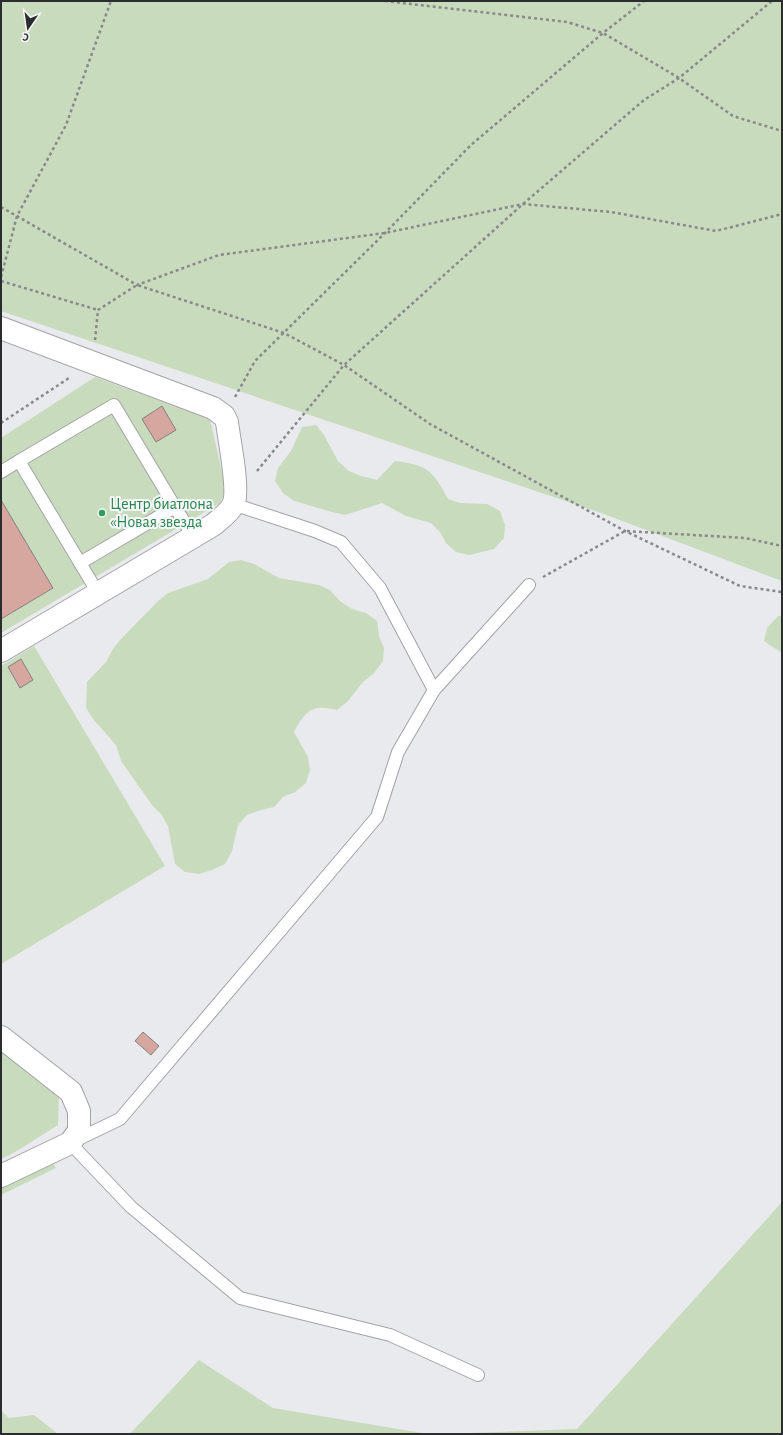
<svg xmlns="http://www.w3.org/2000/svg" width="783" height="1435" viewBox="0 0 783 1435" font-family="'Alegreya Sans',sans-serif">
<style>
.green{fill:#c9dbbd}
.building{fill:#d6a79e;stroke:#848180}
.lines{fill:none;stroke-linecap:round;stroke-linejoin:round}
.service-casing{stroke:#a3a3a6;stroke-width:14}
.minor-casing{stroke:#a3a3a6;stroke-width:24}
.path{stroke:#88898b;stroke-width:2.5;stroke-dasharray:3 3;stroke-linecap:butt}
.service{stroke:#fff;stroke-width:12}
.minor{stroke:#fff;stroke-width:22}
.leisure-dot{fill:#2e9e5b;stroke:#f7f7fa;stroke-width:1.5}
.labels{text-anchor:middle;dominant-baseline:central;stroke-width:4;stroke-linejoin:round;paint-order:stroke}
.leisure-label{font-size:16px;fill:#27864d;stroke:#f7f7fa;text-anchor:start}
</style>
<rect width="100%" height="100%" fill="#e9eaed"/>
<g class="green">
<polygon points="1,1 782,1 782,581 601,513 1,311"/>
<polygon points="95,377 210,419 226,490 220,503 1,633 1,438"/>
<path d="M316,425L324,435L338,461L349,471L361,476L377,480L395,461C427,465 433,470 448,499L460,503L487,504L500,511L505,525L504,538L494,549L469,555L456,552L446,543L440,532L431,523L406,516L382,503L345,515L332,512L294,501L283,493L275,481L278,468L291,451L302,427Z"/>
<path d="M241,560L254,564L279,578L319,585L330,590L340,601L352,609L366,613L377,621L379,636L384,648L383,661L374,673L363,682L347,702L337,710C312,704 306,710 294,732L308,757L310,770L306,783L295,792L283,797L274,807L261,810L247,815L238,825L232,851L225,864L212,870L199,874L185,872L175,864L168,826L161,814L152,805L121,761L116,745L93,719L86,708L87,682L106,662L113,649L121,639L158,601L168,593L208,579L229,562Z"/>
<polygon points="778,616 782,616 782,653 764,641 767,628"/>
<polygon points="34,646 165,866 1,964 1,666"/>
<polygon points="1,1051 59,1096 58,1125 17,1151 1,1159"/>
<polygon points="52,1162 56,1168 1,1195 1,1186"/>
<polygon points="782,1202 782,1434 441,1434 577,1429"/>
<polygon points="199,1360 273,1408 428,1434 130,1434"/>
<polygon points="1,1411 9,1418 34,1415 58,1434 1,1434"/>
</g>
<g class="building">
<polygon points="162,406 176,430 156,442 142,419"/>
<polygon points="1,500 53,588 1,619"/>
<polygon points="21,659 33,680 20,688 8,667"/>
<polygon points="143,1032 159,1046 151,1055 135,1041"/>
</g>
<g class="lines">
<defs>
<g id="service">
<polyline points="19,461 114,405 175,507 80,563"/>
<polyline points="1,472 19,461 98,593"/>
<polyline points="233,504 315,531 341,542 380,588 434,690"/>
<polyline points="175,507 193,536"/>
<polyline points="478,1375 390,1335 240,1298 131,1207 70,1143 120,1119 377,817 398,752 434,690 529,585"/>
</g>
<g id="minor">
<path d="M1,328L213,408L224,416L227,422C229,440 240,491 233,505C229,513 220,519 213,525L1,651"/>
<polyline points="1,1037 71,1092 79,1111 79,1131 70,1143 1,1176"/>
</g>
</defs>
<use href="#service" class="service-casing"/>
<use href="#minor" class="minor-casing"/>
<g class="path">
<polyline points="385,1 567,22 603,33 679,78 733,116 782,131"/>
<polyline points="1,207 137,285 219,255 385,233 523,204 611,212 716,231 782,214"/>
<polyline points="1,277 17,216 66,125 111,1"/>
<polyline points="1,281 98,310"/>
<polyline points="95,340 98,310 137,285 284,333 344,365 430,424 625,531 740,586 782,592"/>
<polyline points="235,397 255,361 385,233 471,145 603,33 644,1"/>
<polyline points="1,423 69,378"/>
<polyline points="257,471 344,365 523,204 644,100 679,78 772,1"/>
<polyline points="543,577 625,531 745,538 782,546"/>
</g>
<use href="#service" class="service"/>
<use href="#minor" class="minor"/>
</g>
<circle class="leisure-dot" cx="102" cy="513" r="4"/>
<g class="labels">
<g class="leisure-label">
<text x="110" y="504">Центр биатлона<tspan x="110" dy="18">«Новая звезда</tspan></text>
</g>
</g>
<rect width="783" height="1435" fill="none" stroke="#2b2c2d" stroke-width="4"/>
<g transform="translate(28 28) rotate(193)" stroke="#f7f7fa" stroke-width="3" paint-order="stroke">
<path d="M0-3L7 15L0 10L-7 15Z" fill="#2b2c2d"/>
<text y="-6" font-size="11" font-weight="bold" text-anchor="middle" fill="#2b2c2d">С</text>
</g>
</svg>
